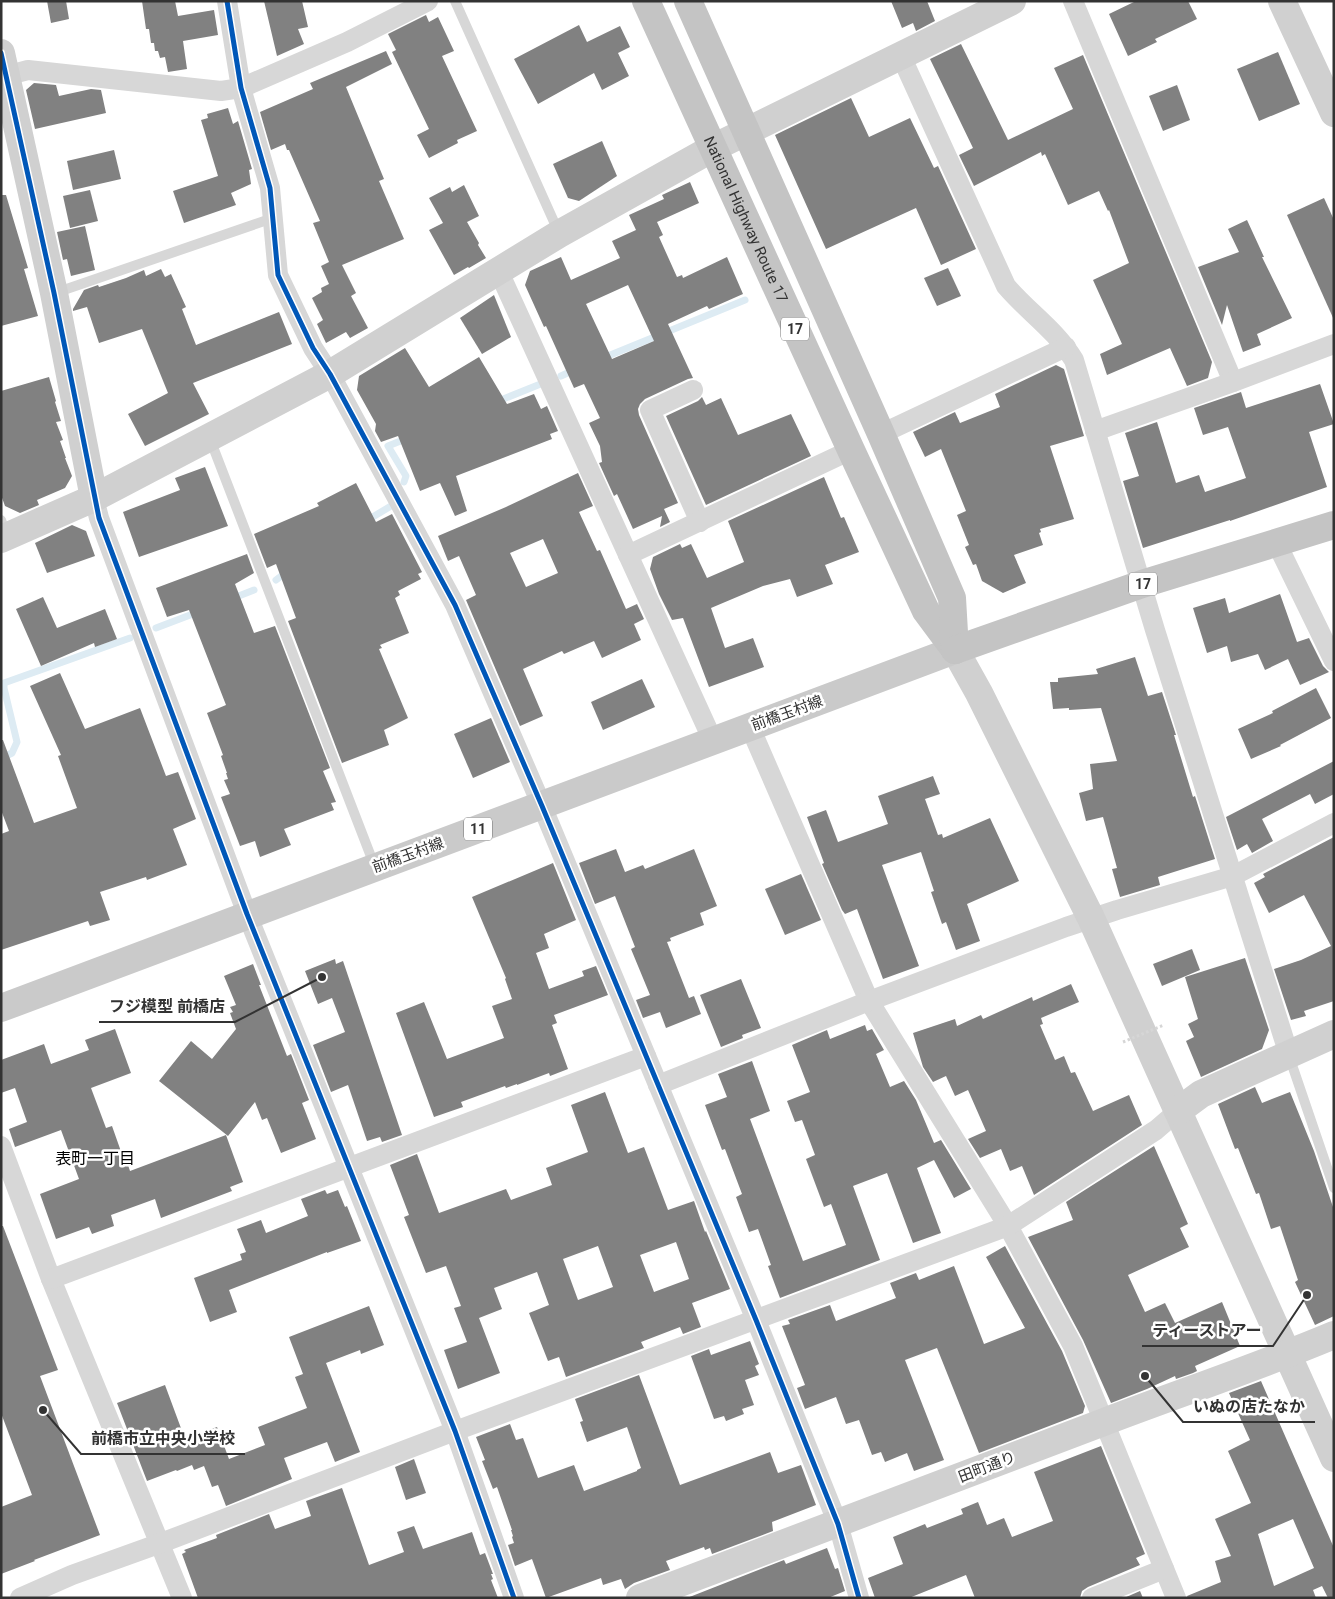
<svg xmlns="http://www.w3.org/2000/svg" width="1335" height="1599" viewBox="0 0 1335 1599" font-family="Roboto,'Noto Sans JP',sans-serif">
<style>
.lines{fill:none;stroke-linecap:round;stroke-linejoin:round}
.stream{stroke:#ddebf3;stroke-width:7}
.building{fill:#818181;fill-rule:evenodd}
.lane{stroke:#d7d7d7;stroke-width:10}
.street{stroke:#d7d7d7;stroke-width:20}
.secondary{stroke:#d0d0d0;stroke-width:28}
.primary{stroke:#cacaca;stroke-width:28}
.highway{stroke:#c4c4c4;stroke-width:28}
.path-bridge{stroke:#d6d6d6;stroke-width:3;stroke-dasharray:2.5 2.5;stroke-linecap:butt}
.cycleway-casing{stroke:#fff;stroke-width:8}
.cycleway{stroke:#0057b8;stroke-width:5}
.labels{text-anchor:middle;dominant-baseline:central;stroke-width:5;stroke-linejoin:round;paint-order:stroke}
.shield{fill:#fff;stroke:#707070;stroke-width:1}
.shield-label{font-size:14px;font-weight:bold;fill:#333}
.street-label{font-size:15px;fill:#333;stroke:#fff}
.neighbourhood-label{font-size:16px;fill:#000;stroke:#fff}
.leader{fill:none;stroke:#333;stroke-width:2}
.callout-dot{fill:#333;stroke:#fff;stroke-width:2}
.callout-label{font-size:16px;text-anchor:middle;font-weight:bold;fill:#333;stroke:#fff;stroke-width:5;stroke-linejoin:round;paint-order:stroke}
</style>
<rect width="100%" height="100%" fill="#fff"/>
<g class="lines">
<g class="stream">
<polyline points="603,358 745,300"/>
<polyline points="561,376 574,370"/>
<polyline points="496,402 543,383"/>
<polyline points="404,482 406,476 388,446 408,438"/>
<polyline points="366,521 391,506"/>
<polyline points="276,580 288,571"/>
<polyline points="231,599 254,590"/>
<polyline points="156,628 198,612"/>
<polyline points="2,758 12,753 17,742 4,688 4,683 130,638"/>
</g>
</g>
<g class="building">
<polygon points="47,1 66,1 69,19 51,23"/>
<polygon points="142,1 175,1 178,16 214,10 218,35 183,41 187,69 168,72 165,57 160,58 158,51 155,51 154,43 151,43 149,29 146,29"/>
<polygon points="264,1 302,1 308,27 298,29 304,44 277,56"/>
<polygon points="891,1 927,1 935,21 916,31 913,23 902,28"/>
<polygon points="1136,1 1188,1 1197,19 1155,39 1157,42 1128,56 1109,14"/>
<polygon points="426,15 429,22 438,17 454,51 442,56 477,131 457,140 458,143 429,158 417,135 429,129 392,52 396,50 388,34"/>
<polygon points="579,25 587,42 620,26 630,47 618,53 629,76 602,90 594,73 538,104 514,59"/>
<polygon points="961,44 1008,140 1073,109 1054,68 1083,55 1212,362 1208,378 1187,386 1170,348 1107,375 1100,354 1122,344 1093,280 1129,263 1109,210 1108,211 1099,191 1068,205 1045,154 1042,156 1041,152 974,186 959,155 973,148 930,59"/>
<polygon points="386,51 392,64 346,87 384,179 379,181 404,239 342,265 356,293 351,296 368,328 350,338 346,332 326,343 317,324 323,320 312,298 322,292 321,288 329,284 321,266 329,262 313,223 320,221 289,150 287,150 285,144 271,150 260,112 313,89 310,83"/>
<polygon points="1278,52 1300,104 1259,121 1237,69"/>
<polygon points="34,83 56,85 59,96 91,89 101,90 106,113 35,129 26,90"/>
<polygon points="1177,85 1190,120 1163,131 1149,96"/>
<polygon points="851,98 869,137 910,118 934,168 938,166 976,249 941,265 916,208 826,249 775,135"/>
<polygon points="228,108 233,124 238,121 252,169 249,170 251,184 231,193 236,205 184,223 173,191 218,176 201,120 208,118 207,114"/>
<polygon points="602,141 617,176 579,201 568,198 553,164"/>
<polygon points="114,150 121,179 73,190 67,161"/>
<path d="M690,182L699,203L657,222L663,235L659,237L677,277L682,275L683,278L727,257L743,294L709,309L707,306L668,324L693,378L688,379L645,399L640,404L638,409L639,415L678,503L664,509L670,522L660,527L662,516L633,529L617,494L614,496L599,463L602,462L600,446L589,423L600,418L584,384L574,388L546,326L544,327L525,285L530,271L561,257L571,280L620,258L612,241L636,230L629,215L664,199L662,195ZM628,285L654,341L612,359L586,304Z"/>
<polygon points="464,185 479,216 467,222 479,243 478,245 486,258 469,268 468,267 454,275 429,230 443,223 429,198 450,187 452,192"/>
<polygon points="90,190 98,221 70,228 63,196"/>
<polygon points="1,195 6,195 28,268 24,269 38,316 1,326"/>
<polygon points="1324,198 1334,220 1334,320 1287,215"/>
<polygon points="1247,220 1264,257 1262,257 1292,318 1257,334 1261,345 1243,352 1227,305 1222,325 1198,267 1239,252 1228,229"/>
<polygon points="85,226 95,270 71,276 67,259 63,260 57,232"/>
<polygon points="948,268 961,296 937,306 924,278"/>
<polygon points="161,269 165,277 171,274 186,307 182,309 196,345 279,312 292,344 193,383 209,414 145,446 128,414 168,393 142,329 99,343 87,307 73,311 73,309 84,290 98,285 99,287 126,278 144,270 146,276"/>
<polygon points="494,295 511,337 482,354 460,318"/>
<polygon points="405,348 429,387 479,357 507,404 534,394 541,409 547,406 558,431 550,434 552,439 456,476 467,511 455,516 440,483 420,491 398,436 381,442 375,431 376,424 357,390 359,376"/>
<polygon points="1056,365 1064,369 1084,436 1050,446 1074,519 1040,529 1041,532 1039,533 1043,545 1014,555 1026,583 1003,593 982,581 976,564 973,565 965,547 969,545 957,515 966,511 941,449 925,457 913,432 955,412 960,423 1000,407 995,394"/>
<polygon points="49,377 56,401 55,402 61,421 56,422 63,440 60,441 66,458 65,458 72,476 65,488 37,500 39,505 20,513 5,506 1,495 1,391"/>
<polygon points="1320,384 1334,424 1309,432 1327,487 1230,521 1230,520 1143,548 1123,481 1139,476 1125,433 1157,422 1176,483 1199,475 1205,492 1246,478 1228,427 1203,435 1194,408 1241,392 1246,408"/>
<polygon points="702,397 706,405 721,398 738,435 791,414 811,456 706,505 666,416 698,401"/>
<polygon points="205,467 228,526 139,557 123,512 180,490 175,478"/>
<path d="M578,473L593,506L579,512L597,551L600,550L626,609L637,604L644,619L634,624L641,640L602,658L594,641L564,654L562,651L523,669L543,716L520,726L466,600L476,595L459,556L448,561L438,536L506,507ZM543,539L558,573L526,587L510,553Z"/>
<polygon points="824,477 841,518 844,517 859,552 825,565 833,584 797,597 790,579 763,586 711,608 725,648 753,638 764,667 709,687 683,618 672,620 659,594 650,569 653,557 680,544 682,548 691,544 707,578 744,562 728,521"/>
<polygon points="356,483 376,522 392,514 422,572 418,574 421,579 398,591 400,595 395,598 409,633 380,645 382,648 379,649 408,718 384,730 389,745 342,763 288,621 296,618 276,564 267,568 254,534 319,506 317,503"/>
<polygon points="72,525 86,531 95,556 47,573 35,543"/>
<polygon points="247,554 254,573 235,584 254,633 275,626 330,768 323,771 336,802 331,803 334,810 284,829 291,845 260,857 255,841 240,846 221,797 230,794 224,780 228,779 226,773 227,773 221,756 223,755 207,713 226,705 189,610 167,617 156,588"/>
<polygon points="1280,594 1297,642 1309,638 1323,666 1329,672 1300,685 1288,659 1265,670 1258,654 1231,662 1227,646 1207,653 1193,608 1225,598 1229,613"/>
<polygon points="43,597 57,628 105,609 117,639 95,647 94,643 41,666 16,609"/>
<polygon points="1135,657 1148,696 1162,692 1176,735 1174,735 1193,797 1195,796 1215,859 1158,877 1160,885 1120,897 1112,869 1117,868 1103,817 1086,821 1079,793 1093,789 1090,764 1117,761 1101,708 1069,710 1069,708 1053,709 1050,682 1058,682 1058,678 1098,674 1096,669"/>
<polygon points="60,673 85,729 140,708 166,776 178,772 196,819 173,829 187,865 147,880 146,877 100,892 110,920 90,926 88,921 1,950 1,834 9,831 1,810 1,740 3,740 34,823 77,808 58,756 61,755 30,686"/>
<polygon points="642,679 655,707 603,730 591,702"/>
<polygon points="1316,688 1331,718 1280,745 1281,746 1251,759 1238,729 1273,713 1272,711"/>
<polygon points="491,718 510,762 473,778 454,734"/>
<polygon points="1334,761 1334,794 1315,804 1310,794 1262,819 1273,841 1252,853 1247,844 1237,850 1226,817"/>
<polygon points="933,776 940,794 925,799 938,835 942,834 943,838 990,818 1019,881 967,904 980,941 956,950 946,922 942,924 931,892 934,891 921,852 882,865 919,966 883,979 857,909 845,914 842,910 822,864 824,863 807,817 826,810 838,842 888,824 878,796"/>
<polygon points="1334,837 1334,1001 1304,1011 1306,1016 1291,1020 1274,969 1301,960 1331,946 1304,895 1269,913 1254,883 1265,877 1263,874"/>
<polygon points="616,849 625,872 643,865 645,869 694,849 717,906 700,913 704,925 670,938 671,941 667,942 689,998 694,996 701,1014 666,1028 660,1012 643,1018 636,1000 650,995 631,949 635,947 615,896 595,904 579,863"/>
<polygon points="553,863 576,920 544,934 549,948 536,953 549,989 584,976 582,971 596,966 608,995 554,1015 557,1023 552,1025 568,1069 550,1076 549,1073 517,1085 517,1084 506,1088 505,1086 461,1102 463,1107 434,1117 396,1013 424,1002 447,1059 504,1038 492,1006 512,999 505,979 506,978 472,897"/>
<polygon points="801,874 821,920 785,935 765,889"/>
<polygon points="1192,949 1200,970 1162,986 1153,964"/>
<polygon points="1245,958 1269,1030 1262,1049 1201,1077 1186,1041 1194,1037 1188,1024 1198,1019 1185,977"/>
<polygon points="335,959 336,964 343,961 402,1135 382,1142 380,1137 367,1141 348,1085 331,1092 313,1045 345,1032 332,998 318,1004 305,971"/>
<polygon points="253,964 261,985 259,985 287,1056 291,1054 309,1100 302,1103 316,1139 281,1153 267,1118 262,1120 255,1102 228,1136 159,1081 191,1041 212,1059 236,1029 230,1013 233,1012 230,1007 236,1005 224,976"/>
<polygon points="741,979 761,1028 742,1035 743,1038 721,1047 700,995"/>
<polygon points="1071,984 1079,1002 1041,1018 1043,1024 1040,1025 1055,1060 1064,1056 1071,1073 1075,1072 1093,1111 1129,1095 1142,1125 1034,1195 1022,1166 1010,1171 1001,1149 980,1158 968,1139 986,1131 968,1090 955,1096 946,1076 933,1082 923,1067 913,1033 955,1019 957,1026 981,1015 983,1019 1032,997 1033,1001"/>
<polygon points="865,1025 867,1031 872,1029 884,1050 876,1054 890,1087 904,1081 916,1100 934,1143 941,1140 971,1189 954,1198 934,1160 917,1168 941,1233 913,1243 887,1173 853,1186 880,1260 780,1298 768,1266 771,1265 758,1229 749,1232 736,1197 742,1194 725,1149 722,1150 705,1105 727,1097 718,1074 752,1061 770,1111 750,1119 803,1261 846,1245 831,1204 824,1207 806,1159 815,1155 802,1120 795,1122 787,1101 810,1092 792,1045 827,1030 830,1039"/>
<polygon points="115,1029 131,1073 91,1088 106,1128 112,1126 124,1160 126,1159 130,1171 226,1135 243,1182 230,1187 232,1191 161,1218 155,1199 111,1215 114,1226 92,1234 89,1227 56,1239 40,1194 79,1179 61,1130 15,1147 9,1129 27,1122 15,1088 1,1093 1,1060 44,1044 51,1064 89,1050 85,1040"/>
<polygon points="1255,1087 1262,1103 1290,1092 1314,1151 1334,1210 1334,1316 1315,1325 1295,1282 1298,1280 1280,1226 1271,1229 1259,1193 1256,1194 1238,1148 1235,1149 1218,1104"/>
<path d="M605,1092L628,1153L644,1147L668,1210L694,1201L705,1232L706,1231L730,1289L692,1303L701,1327L683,1334L680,1327L641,1342L644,1348L566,1377L559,1357L548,1361L529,1313L549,1305L537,1272L494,1288L502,1309L479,1318L500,1373L458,1389L444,1350L467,1342L454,1308L461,1306L446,1266L426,1273L404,1217L409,1215L390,1165L417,1154L439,1213L506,1189L511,1200L552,1185L546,1168L588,1152L571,1105ZM676,1242L689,1279L654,1292L640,1255ZM598,1246L613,1287L578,1300L563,1259Z"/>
<polygon points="1154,1146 1188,1224 1180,1228 1189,1247 1128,1275 1145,1312 1165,1303 1175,1323 1222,1302 1240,1346 1195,1366 1197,1371 1193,1373 1176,1379 1175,1376 1147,1389 1111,1403 1083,1340 1028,1237 1073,1220 1066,1202"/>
<polygon points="325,1190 327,1194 338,1190 345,1207 347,1206 361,1241 327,1253 327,1252 229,1290 237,1312 210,1322 194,1278 242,1260 240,1254 246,1252 237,1229 261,1220 266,1233 308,1216 301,1199"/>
<polygon points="1,1226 3,1226 58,1370 40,1376 100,1535 34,1560 35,1561 1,1574 1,1507 32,1495 1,1413"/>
<polygon points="1005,1246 1062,1351 1085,1406 1083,1413 979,1453 937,1348 905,1360 944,1460 914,1471 907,1453 885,1462 881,1452 872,1455 859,1420 846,1424 836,1397 805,1409 797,1388 805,1385 782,1326 790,1324 788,1320 830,1305 836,1321 896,1298 890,1283 916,1273 919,1280 954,1266 984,1344 1025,1328 986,1257"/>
<polygon points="369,1306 384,1345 361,1354 360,1350 326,1363 360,1452 335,1462 327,1442 284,1458 292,1479 226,1506 218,1485 212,1487 204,1466 194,1470 192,1465 177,1471 176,1470 147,1481 117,1403 165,1385 185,1439 217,1427 229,1459 265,1445 258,1427 307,1408 295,1377 303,1374 289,1337"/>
<polygon points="750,1341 759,1364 755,1366 759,1375 745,1380 754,1405 742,1409 744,1414 726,1421 724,1416 714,1419 691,1356 709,1349 711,1355"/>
<polygon points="639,1375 680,1485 770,1452 778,1473 801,1465 816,1505 772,1522 773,1531 712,1554 710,1548 705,1550 704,1547 666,1561 670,1570 634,1583 625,1589 621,1579 603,1585 601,1578 546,1598 532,1559 515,1566 508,1545 514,1543 512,1537 513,1536 511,1530 512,1530 497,1487 493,1489 482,1461 485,1460 476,1437 510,1424 516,1440 523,1438 538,1478 574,1465 584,1491 637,1471 637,1470 641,1468 627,1427 587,1442 580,1422 583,1421 575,1399"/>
<path d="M1261,1381L1334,1548V1598H1328L1322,1586L1313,1590L1316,1598H1188L1187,1596L1221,1582L1215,1561L1231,1556L1215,1519L1251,1503L1228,1451L1250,1440L1229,1393ZM1293,1519L1314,1568L1274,1586L1258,1534Z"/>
<polygon points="1101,1446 1145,1554 1136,1558 1140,1565 1088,1587 1082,1591 1080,1598 975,1598 966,1575 909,1598 875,1598 868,1578 903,1564 893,1537 925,1524 927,1528 963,1514 961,1509 978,1502 987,1525 1004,1518 1012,1537 1053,1521 1034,1472"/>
<polygon points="414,1459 426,1493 406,1500 395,1467"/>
<polygon points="342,1488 369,1565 404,1552 397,1532 414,1526 423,1549 472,1532 480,1555 485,1553 493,1574 491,1574 493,1579 491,1580 498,1598 198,1598 182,1554 186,1552 184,1550 217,1538 216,1535 269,1514 275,1529 311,1516 306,1501"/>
<polygon points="827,1548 835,1569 838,1568 845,1591 828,1598 687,1598 784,1560 786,1564"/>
<polygon points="1140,1591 1143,1598 1124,1598"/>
</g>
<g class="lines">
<g class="lane">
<polyline points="455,1 559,233"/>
<polyline points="55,293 273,218"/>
<polyline points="210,439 375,867"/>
<polyline points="1,520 7,536"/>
<polyline points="1289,1056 1334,1188"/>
</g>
<g class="street">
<polyline points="227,1 241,88 270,188 278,275 313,348 330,374 455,605 542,806 756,1320 838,1524 859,1598"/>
<polyline points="1073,1 1233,382"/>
<path d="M901,56L1006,286C1029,313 1055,329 1074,360L1155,630L1289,1055"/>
<polyline points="1,77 28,70 221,91 241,88 347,42 428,1"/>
<polyline points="499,272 713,741"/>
<polyline points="693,390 650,410 700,522"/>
<polyline points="1095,431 1233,382 1334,344"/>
<polyline points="881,434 1066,347"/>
<polyline points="94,498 99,518 247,914 455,1431 514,1598"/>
<polyline points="1277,544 1334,661"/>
<polyline points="628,555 851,450"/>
<polyline points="750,727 869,1001 1008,1226 1073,1346 1176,1598"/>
<polyline points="658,1085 869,1001 1066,927 1117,910 1233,876 1334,823"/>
<polyline points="1,1146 51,1279 182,1598"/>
<polyline points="51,1279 646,1056"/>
<polyline points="20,1598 72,1575 161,1543 455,1431 1008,1226 1156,1130 1178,1111"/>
<polyline points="1092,1598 1164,1569"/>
</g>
<g class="secondary">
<polyline points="1282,1 1334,113"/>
<polyline points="1,53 54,293 94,498"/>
<polyline points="1,539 94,498 330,374 559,234 713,148 1012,1"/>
<polyline points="955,650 979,693 1091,918 1334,1458"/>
<polyline points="1178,1111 1201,1094 1334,1034"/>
<path d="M640,1598C795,1540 949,1480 1104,1422C1180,1393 1258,1367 1334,1335"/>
</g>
<path class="primary" d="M1,1008C319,887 638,771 955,650"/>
<g class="highway">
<path id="s1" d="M646,1L851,450L926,611L955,650"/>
<polyline points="688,1 881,434 952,598 955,650"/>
<polyline points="955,650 1142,584 1334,525"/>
</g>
<polyline class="path-bridge" points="1123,1042 1164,1025"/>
<defs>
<g id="cycleway">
<polyline points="227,1 241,88 270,188 278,275 313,348 330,374 455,605 542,806 756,1320 838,1524 859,1598"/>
<polyline points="1,53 54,293 99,518 247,914 455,1431 514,1598"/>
</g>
</defs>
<use href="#cycleway" class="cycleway-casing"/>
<use href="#cycleway" class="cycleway"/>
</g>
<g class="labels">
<g class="shield">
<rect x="781" y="317.5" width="28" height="23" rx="4"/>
<rect x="1129" y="572.5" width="28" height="23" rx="4"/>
<rect x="464" y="817.5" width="28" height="23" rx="4"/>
</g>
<g class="shield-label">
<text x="795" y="329">17</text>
<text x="1143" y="584">17</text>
<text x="478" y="829">11</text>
</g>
<g class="street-label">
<text stroke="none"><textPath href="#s1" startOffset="240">National Highway Route 17</textPath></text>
<text transform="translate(787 713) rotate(-20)">前橋玉村線</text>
<text transform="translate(408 855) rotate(-20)">前橋玉村線</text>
<text transform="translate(987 1467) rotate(-21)">田町通り</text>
</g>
<g class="neighbourhood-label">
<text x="95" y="1158">表町一丁目</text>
</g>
</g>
<path class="leader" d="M322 977L235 1022H99M1307 1295L1273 1346H1142M1145 1376L1183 1422H1315M43 1410L81 1454H245"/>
<g class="callout-dot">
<circle cx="322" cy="977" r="5"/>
<circle cx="1307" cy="1295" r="5"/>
<circle cx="1145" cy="1376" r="5"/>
<circle cx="43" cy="1410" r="5"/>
</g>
<g class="callout-label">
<text x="167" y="1012">フジ模型 前橋店</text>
<text x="1207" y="1336">ティーストアー</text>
<text x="1249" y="1412">いぬの店たなか</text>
<text x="163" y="1444">前橋市立中央小学校</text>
</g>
<rect width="1335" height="1599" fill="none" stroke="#333333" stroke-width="5"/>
</svg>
